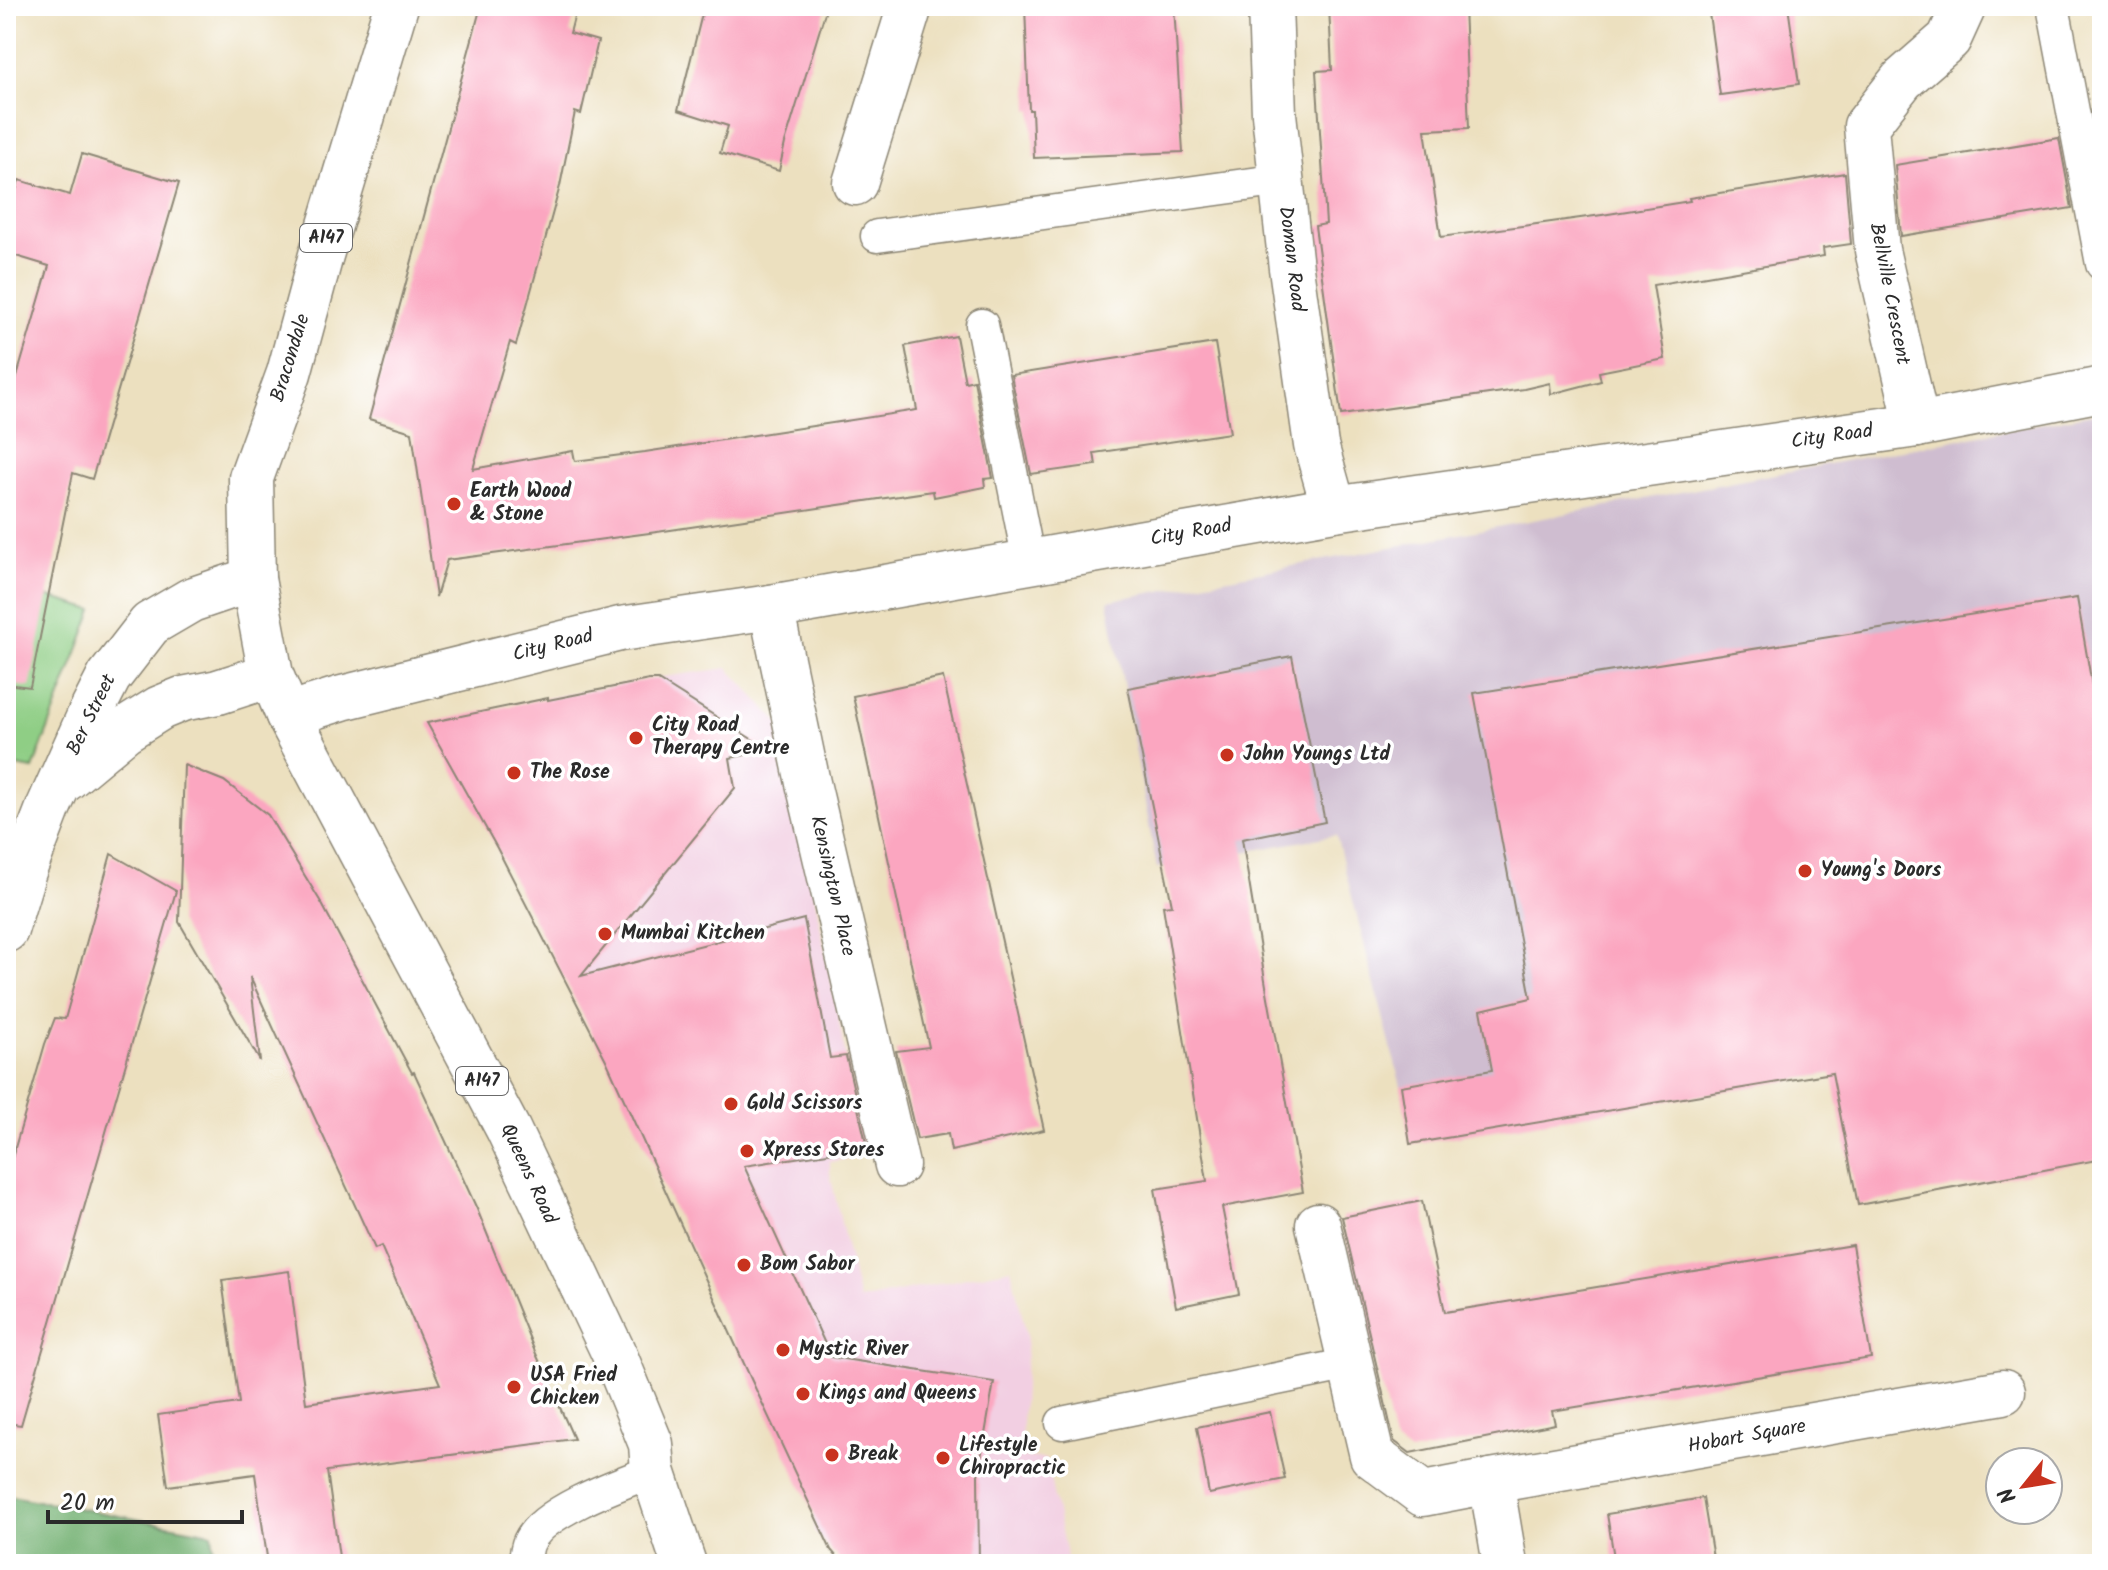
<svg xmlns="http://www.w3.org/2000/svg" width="2108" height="1570" viewBox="0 0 2108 1570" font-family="Kalam,sans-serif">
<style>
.built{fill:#f2cfe2}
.industrial{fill:#cfbdd0}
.green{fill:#8fce85;stroke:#5d7c58;stroke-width:2}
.forest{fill:#73b172;stroke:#4f6e4e;stroke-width:2}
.building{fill:#fba6c0}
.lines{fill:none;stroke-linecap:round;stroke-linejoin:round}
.service-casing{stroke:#8c8675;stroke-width:35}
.minor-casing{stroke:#8c8675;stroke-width:47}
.tertiary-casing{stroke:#8c8675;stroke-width:47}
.primary-casing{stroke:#8c8675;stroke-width:47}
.service{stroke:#fff;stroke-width:32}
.minor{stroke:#fff;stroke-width:44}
.tertiary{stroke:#fff;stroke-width:44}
.primary{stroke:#fff;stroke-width:44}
.poi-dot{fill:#c8321e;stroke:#fff;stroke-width:3}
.labels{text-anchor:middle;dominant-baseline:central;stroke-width:7;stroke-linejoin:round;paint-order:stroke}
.shield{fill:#fff;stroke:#6b6b6b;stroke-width:2}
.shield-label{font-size:18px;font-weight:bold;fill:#2b2b2b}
.street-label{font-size:20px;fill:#2b2b2b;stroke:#fff}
.poi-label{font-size:20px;font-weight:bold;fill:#2b2b2b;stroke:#fff;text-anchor:start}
</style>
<rect width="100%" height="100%" fill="#fff"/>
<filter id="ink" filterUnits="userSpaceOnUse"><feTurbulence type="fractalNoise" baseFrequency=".0125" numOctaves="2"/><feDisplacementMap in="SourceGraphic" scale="16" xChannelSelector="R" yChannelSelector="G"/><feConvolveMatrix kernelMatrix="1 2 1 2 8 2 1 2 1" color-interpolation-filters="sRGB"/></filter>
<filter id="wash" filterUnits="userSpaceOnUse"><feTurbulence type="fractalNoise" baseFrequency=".006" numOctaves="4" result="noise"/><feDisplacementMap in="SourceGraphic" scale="32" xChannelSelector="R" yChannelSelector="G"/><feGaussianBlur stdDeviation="1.8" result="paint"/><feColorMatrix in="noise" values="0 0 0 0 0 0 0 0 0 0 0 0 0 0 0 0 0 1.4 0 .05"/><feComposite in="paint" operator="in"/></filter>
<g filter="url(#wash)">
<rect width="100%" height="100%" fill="#ece0bf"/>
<polygon class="built" points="728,668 781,725 865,1155 830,1162 830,1174 859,1300 1011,1269 1027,1336 1020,1457 1046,1459 1068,1564 843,1564 814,1531 814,1513 606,1060 497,848 427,723 548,698 656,678"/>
<polygon class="industrial" points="2102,412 2102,1028 1410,1144 1401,1086 1336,835 1157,868 1108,601"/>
<polygon class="green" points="6,588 49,597 93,610 33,769 6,764"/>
<polygon class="forest" points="6,1495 212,1533 215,1564 6,1564"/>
<g id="blocks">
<g class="building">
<polygon points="481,6 577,6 570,33 598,41 581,114 575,112 560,186 516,345 510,342 473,469 573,451 575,461 645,452 917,410 905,346 956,336 965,382 974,380 993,478 984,479 985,487 934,497 933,491 657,532 447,560 436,597 412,432 369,419"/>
<polygon points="704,6 827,6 785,143 779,171 720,153 728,126 678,110"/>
<polygon points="1025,6 1174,6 1183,152 1034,158 1032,110 1029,110"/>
<polygon points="1329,6 1464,6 1469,128 1425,130 1441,237 1602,215 1690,201 1689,198 1845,173 1851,244 1823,248 1824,256 1653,285 1665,359 1599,372 1601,381 1551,394 1550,383 1524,389 1341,415 1315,226 1326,224 1316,71 1332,70"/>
<polygon points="1708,6 1788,6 1799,84 1720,95"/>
<polygon points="2059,138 2072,208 1901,236 1895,165"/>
<polygon points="82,154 179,183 92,479 73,473 30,687 6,684 6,414 49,266 6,253 6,224 19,180 70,195"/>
<polygon points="1215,343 1230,433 1094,453 1096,465 1031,474 1011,375"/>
<polygon points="2077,598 2102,743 2102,1159 1858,1205 1832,1073 1410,1144 1401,1086 1492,1070 1481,1010 1531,998 1474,693"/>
<polygon points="1292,656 1325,822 1242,839 1266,986 1303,1192 1222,1207 1239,1294 1176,1307 1155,1189 1207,1181 1163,906 1172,905 1128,688"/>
<polygon points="943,677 1044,1130 951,1151 948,1134 917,1139 896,1051 929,1047 853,696"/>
<polygon points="649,680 658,680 769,750 730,758 735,788 581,976 804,919 830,1058 846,1056 867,1147 744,1166 831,1357 994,1382 978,1475 979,1564 843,1564 831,1550 751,1379 606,1060 497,848 427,723 548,698 548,700"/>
<polygon points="184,765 224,781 268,815 322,904 412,1073 414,1072 477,1209 533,1347 574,1439 327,1471 340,1564 268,1564 255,1474 168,1486 158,1415 239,1403 222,1280 289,1271 306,1403 440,1384 381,1246 375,1249 250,977 260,1061 179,922"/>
<polygon points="111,854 176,891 21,1425 6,1423 6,1179 45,1044 55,1018 65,1019"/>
<polygon points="1422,1201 1445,1312 1852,1245 1871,1358 1552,1411 1555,1424 1410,1453 1394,1441 1342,1217"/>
<polygon points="1270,1412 1285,1479 1209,1494 1197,1427"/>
<polygon points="1703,1498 1714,1564 1615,1564 1607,1514"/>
</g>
</g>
</g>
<g filter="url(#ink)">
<use href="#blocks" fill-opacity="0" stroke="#8c8675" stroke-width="2"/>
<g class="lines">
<defs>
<g id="service">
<polyline points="2053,6 2102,264"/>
<polyline points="877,236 1281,180"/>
<polyline points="982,325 1029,562"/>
<polyline points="1062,1423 1350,1364"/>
<path d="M524,1564C526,1557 526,1546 530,1540C545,1510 622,1483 653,1471"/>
</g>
<g id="minor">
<polyline points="1270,6 1274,114 1291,268 1316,445 1334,509"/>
<polyline points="855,183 910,6"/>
<polyline points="1917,425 1877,250 1866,126 1902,80 1949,39 1964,6"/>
<polyline points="771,607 808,783 897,1165"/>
<polyline points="1318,1225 1372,1456 1423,1494 1491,1481"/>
<polyline points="1505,1564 1491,1481 2003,1392"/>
</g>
<g id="tertiary">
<polyline points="288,715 342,698 620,629 771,607 1334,509 1917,425 2102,389"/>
<polyline points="66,779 125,730 160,708 182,699 218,692 271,675"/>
<polyline points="6,930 24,871 49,806 89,716 109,677 150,624 191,600 253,579"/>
</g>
<polyline id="primary" points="396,6 321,255 289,373 251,478 253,579 271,675 288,715 508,1129 616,1358 651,1444 653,1471 684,1564"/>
</defs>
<use href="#service" class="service-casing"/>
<use href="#minor" class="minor-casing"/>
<use href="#tertiary" class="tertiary-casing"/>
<use href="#primary" class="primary-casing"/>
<use href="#service" class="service"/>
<use href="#minor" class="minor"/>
<use href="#tertiary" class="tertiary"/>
<use href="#primary" class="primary"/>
</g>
</g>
<g class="poi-dot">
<circle cx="454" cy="504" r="8"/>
<circle cx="636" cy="738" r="8"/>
<circle cx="1227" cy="755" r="8"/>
<circle cx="514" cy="773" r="8"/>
<circle cx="1805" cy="871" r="8"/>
<circle cx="605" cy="934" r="8"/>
<circle cx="731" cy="1104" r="8"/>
<circle cx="747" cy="1151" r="8"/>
<circle cx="744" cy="1265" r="8"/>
<circle cx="783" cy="1350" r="8"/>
<circle cx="514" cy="1387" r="8"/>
<circle cx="803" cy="1394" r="8"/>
<circle cx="832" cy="1455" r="8"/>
<circle cx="943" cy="1458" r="8"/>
</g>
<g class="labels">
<g class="shield">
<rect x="300" y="224" width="52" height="28" rx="6"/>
<rect x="456" y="1067" width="52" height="28" rx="6"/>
</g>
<g class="shield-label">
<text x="326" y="238">A147</text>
<text x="482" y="1081">A147</text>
</g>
<g class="street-label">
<text transform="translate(1291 259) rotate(83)">Doman Road</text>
<text transform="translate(1889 294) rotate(79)">Bellville Crescent</text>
<text transform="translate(291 358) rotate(-73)">Bracondale</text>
<text transform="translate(1832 437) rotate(-8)">City Road</text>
<text transform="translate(1191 533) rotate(-10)">City Road</text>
<text transform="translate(553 646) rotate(-14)">City Road</text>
<text transform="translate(92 715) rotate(-64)">Ber Street</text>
<text transform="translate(832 886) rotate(77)">Kensington Place</text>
<text transform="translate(528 1174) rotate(65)">Queens Road</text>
<text transform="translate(1747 1437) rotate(-10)">Hobart Square</text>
</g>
<g class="poi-label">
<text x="470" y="492">Earth Wood<tspan x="470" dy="23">&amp; Stone</tspan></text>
<text x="652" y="726">City Road<tspan x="652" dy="23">Therapy Centre</tspan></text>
<text x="1243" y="755">John Youngs Ltd</text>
<text x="530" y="773">The Rose</text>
<text x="1821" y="871">Young's Doors</text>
<text x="621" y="934">Mumbai Kitchen</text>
<text x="747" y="1104">Gold Scissors</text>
<text x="763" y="1151">Xpress Stores</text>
<text x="760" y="1265">Bom Sabor</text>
<text x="799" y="1350">Mystic River</text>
<text x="530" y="1376">USA Fried<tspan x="530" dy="23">Chicken</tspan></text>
<text x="819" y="1394">Kings and Queens</text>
<text x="959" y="1446">Lifestyle<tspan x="959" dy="23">Chiropractic</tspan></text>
<text x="848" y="1455">Break</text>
</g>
</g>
<rect width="2108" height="1570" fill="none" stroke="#fff" stroke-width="32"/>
<g transform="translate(2024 1486) rotate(240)"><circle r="38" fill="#ffffff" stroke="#aaaaaa" stroke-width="2"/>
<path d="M0-6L14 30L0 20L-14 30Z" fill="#c8321e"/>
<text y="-12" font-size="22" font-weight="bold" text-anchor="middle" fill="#2b2b2b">N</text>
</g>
<path d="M48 1510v12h194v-12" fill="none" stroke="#2b2b2b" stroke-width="4"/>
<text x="60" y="1510" font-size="24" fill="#2b2b2b" stroke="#ffffff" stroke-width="6" paint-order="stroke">20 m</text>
</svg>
